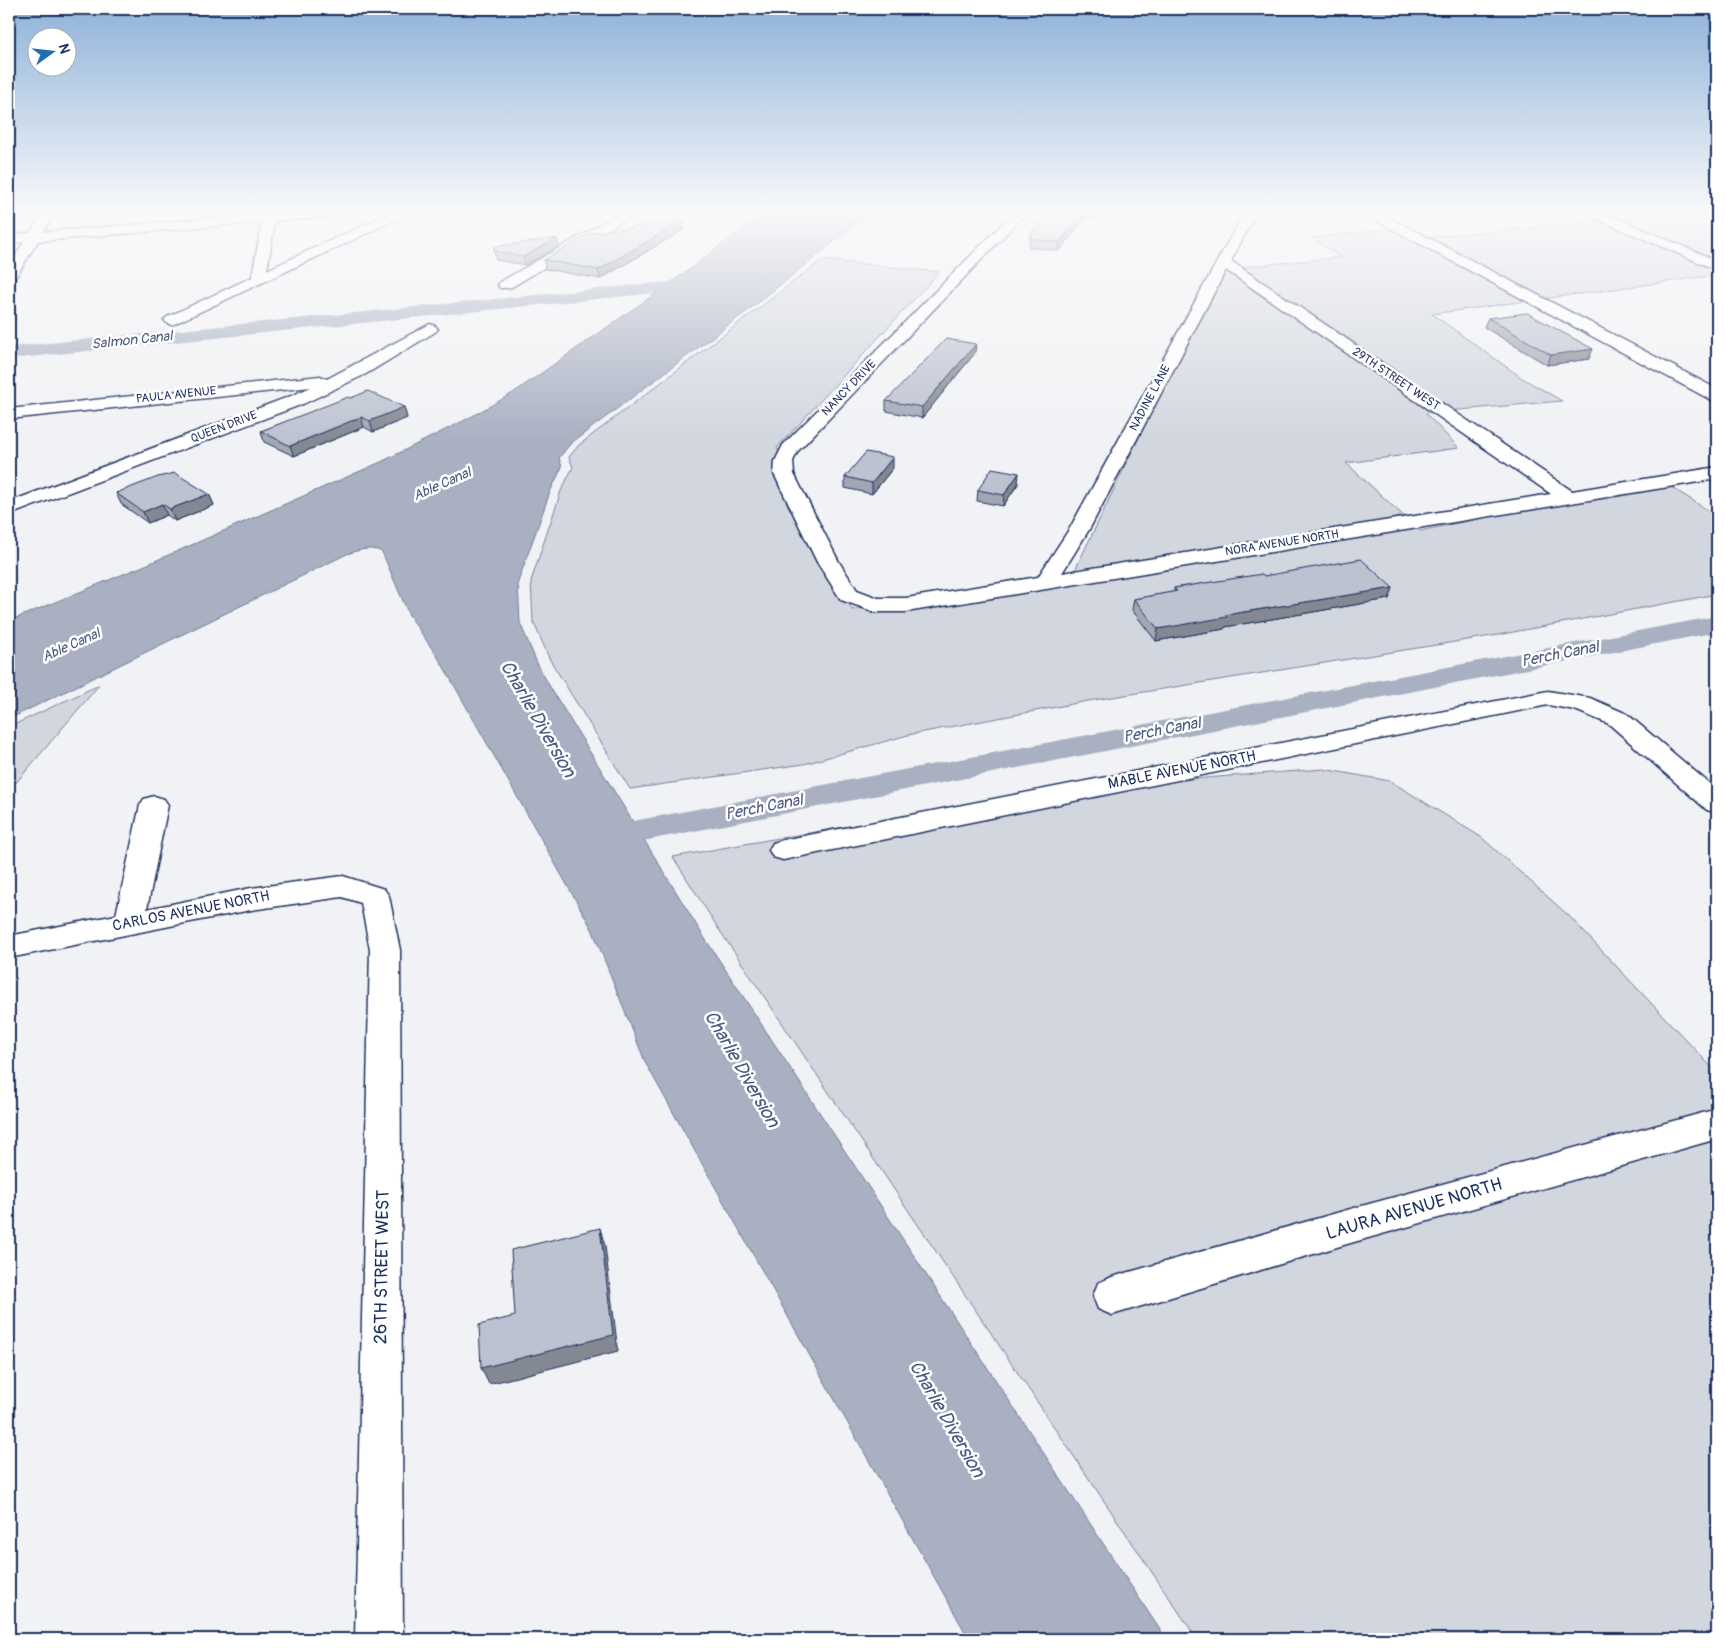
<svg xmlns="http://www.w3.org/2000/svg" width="1726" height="1648" viewBox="0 0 1726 1648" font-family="Pangolin,sans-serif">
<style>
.green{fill:#d2d6df;stroke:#76829e}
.water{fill:#a8b0c2;stroke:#707c9a}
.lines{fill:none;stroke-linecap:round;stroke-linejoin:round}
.canal{fill:#a8b0c2;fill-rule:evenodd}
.minor-casing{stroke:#1b2f5e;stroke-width:3}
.minor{fill:#fff;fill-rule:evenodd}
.wall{fill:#a2a7b3;stroke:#1b2f5e}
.shaded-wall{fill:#848892;stroke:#1b2f5e}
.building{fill:#bcc2d0;stroke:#1b2f5e}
.labels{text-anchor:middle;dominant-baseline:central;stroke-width:5;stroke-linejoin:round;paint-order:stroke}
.far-street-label{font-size:12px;fill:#1b2f5e;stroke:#fff}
.far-water-label{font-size:14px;font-style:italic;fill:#4c5c81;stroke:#fff}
.street-label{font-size:15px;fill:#1b2f5e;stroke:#fff}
.water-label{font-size:16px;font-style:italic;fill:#4c5c81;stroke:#fff}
.near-street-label{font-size:18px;fill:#1b2f5e;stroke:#fff}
.near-water-label{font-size:19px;font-style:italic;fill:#4c5c81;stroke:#fff}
</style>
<rect width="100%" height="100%" fill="#f1f2f5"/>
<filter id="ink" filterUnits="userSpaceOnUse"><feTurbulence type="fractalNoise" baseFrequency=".02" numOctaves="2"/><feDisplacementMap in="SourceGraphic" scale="10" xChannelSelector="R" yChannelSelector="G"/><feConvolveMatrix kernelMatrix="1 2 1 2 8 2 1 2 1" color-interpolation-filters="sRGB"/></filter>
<g filter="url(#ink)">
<g class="green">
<polygon points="1717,211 1717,275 1432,314 1522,378 1562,401 1425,413 1459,448 1346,463 1420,531 1660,480 1717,516 1717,594 1492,636 1088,701 908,735 804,764 630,789 550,660 533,621 531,581 561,491 573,467 569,457 579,445 822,260 939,272 777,448 852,610 1074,572 1220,269 1341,257 1311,238 1391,229 1418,238"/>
<polygon points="99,685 9,791 9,727"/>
<path d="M1323,769L1390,781L1481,837L1569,916L1717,1073V1639H1197L718,928L673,857C829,828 987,803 1145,784C1204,777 1264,774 1323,769Z"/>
</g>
<path class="water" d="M766,211H873L755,305L570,444L559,458L562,467L550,492L518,582L520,623L537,663L550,687L702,934L1166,1639H969L646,1064L592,929L441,662L409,615L382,552C370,546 360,550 347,554L9,719V621L148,564L381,462L467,419L513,393L686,272Z"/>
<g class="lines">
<g class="canal">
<polygon points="708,278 714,279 717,283 714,287 9,359 9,347"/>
<polygon points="1717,616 1717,632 607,848 595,845 591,837 595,829 607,826"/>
</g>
<defs>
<g id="minor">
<polygon points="44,211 56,211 43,232 264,214 265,211 277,211 277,213 305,211 357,211 351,215 275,221 267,270 394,211 410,211 408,214 172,325 167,323 164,320 167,317 252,277 262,222 38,241 14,280 9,281 9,266 24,242 9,243 9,235 30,233"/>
<polygon points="624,211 639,211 510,288 500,288 498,285 500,282"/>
<path d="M1015,211H1028L798,451L793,461L794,474L839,562L857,590L878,598H906L1038,577L1070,528L1245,211H1257L1231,261L1572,491L1717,467V479L906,612H875L841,600L817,562L774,474L775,461L783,445ZM1226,270L1551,494L1062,573L1090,528Z"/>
<polygon points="1362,211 1377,211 1717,389 1717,401 1711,400 1364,214"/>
<polygon points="1583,211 1600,211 1717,261 1717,270 1585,214"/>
<polygon points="430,324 435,326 438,329 435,332 366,374 303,404 9,515 9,502 291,396 311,387 9,419 9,409 320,376 327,379"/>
<polygon points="1548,691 1590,698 1627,714 1717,790 1717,813 1707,810 1609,724 1575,710 1548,705 783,860 773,857 769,850 773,843 783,840"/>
<polygon points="154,796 164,799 168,805 147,909 251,888 343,876 384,889 389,896 400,950 403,1639 355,1639 370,950 361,903 342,897 251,910 9,958 9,936 116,915 140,805 144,799"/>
<polygon points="1717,1109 1717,1139 1347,1244 1112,1315 1098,1309 1093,1296 1098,1283 1112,1277 1347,1210"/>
</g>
</defs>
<use href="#minor" class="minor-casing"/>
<use href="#minor" class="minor"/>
</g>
<g class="wall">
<polygon points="1051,211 1101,211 1094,220 1085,219 1059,251 1029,247 1030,234"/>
<polygon points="1506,211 1550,211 1513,214"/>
<polygon points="685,229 600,279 545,269 544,260"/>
<polygon points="559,246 525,265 496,260 494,251"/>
<polygon points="1488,318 1589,359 1547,365 1484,327"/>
<polygon points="975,353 922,418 886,411 886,401"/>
<polygon points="351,398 404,407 407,418 373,432 364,427 294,456 264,442 261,431"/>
<polygon points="893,468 872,494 845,488 845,477"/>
<polygon points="1018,484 1003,506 977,501 978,490"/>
<polygon points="116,493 209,494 214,505 175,521 167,515 148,523 121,504"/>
<polygon points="1264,576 1393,588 1389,599 1225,627 1224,629 1156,641 1132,610 1134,599 1174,592 1174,588"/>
</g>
<g class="shaded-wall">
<polygon points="9,211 14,211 9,219 10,221 9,222"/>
<polygon points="1086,211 1085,219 1059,251 1060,242"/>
<polygon points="1096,211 1101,211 1094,220 1095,212"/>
<polygon points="1514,211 1550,211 1513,214"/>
<polygon points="684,220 685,229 600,279 598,270"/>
<polygon points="557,238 559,246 525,265 523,257"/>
<polygon points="976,344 975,353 922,418 922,407"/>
<polygon points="1593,349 1589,359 1547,365 1551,355"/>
<polygon points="404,407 407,418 373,432 370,421"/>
<polygon points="361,417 364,427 294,456 290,446"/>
<polygon points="893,457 893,468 872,494 872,483"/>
<polygon points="1019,473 1018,484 1003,506 1004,495"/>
<polygon points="209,494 214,505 175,521 170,509"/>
<polygon points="162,504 167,515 148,523 143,512"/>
<polygon points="1393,588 1389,599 1225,627 1224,629 1156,641 1158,629 1225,615"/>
<polygon points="600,1228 605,1246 618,1351 489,1384 481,1368"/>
</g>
<g class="building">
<polygon points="1051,211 1096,211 1095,212 1086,211 1060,242 1030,239 1034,234 1030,234"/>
<polygon points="684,220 598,270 544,260 590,233"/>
<polygon points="557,238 523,257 494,251 494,247"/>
<polygon points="1527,313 1593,349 1551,355 1488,318"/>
<polygon points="946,339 976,344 922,407 886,401"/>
<polygon points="368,391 404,407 370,421 361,417 290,446 261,431 348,397 351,398"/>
<polygon points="866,452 893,457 872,483 845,477"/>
<polygon points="992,468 1019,473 1004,495 978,490"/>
<polygon points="175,473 209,494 170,509 162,504 143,512 116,493 158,477"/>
<polygon points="1361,559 1393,588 1225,615 1227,617 1158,629 1134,599 1177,591 1174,588 1262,574 1264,576"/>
<polygon points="600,1228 613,1335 481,1368 479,1325 515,1316 511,1250"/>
</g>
</g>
<linearGradient id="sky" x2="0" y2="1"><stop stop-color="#8eb2d9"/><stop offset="0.48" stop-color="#f9f9fa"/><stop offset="1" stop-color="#f9f9fa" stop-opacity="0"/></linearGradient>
<rect width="1726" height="442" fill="url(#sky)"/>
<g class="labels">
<g class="far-street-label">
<text transform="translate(1396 379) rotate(34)">29TH STREET WEST</text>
<text transform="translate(849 388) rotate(-46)">NANCY DRIVE</text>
<text transform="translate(176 395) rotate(-6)">PAULA AVENUE</text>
<text transform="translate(1150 398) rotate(-62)">NADINE LANE</text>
<text transform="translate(224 427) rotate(-21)">QUEEN DRIVE</text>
<text transform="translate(1282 543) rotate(-9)">NORA AVENUE NORTH</text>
</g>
<g class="far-water-label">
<text transform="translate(132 340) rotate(-6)">Salmon Canal</text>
<text transform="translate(442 484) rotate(-24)">Able Canal</text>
<text transform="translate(71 645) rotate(-24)">Able Canal</text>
</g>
<g class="street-label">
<text transform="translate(1182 770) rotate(-11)">MABLE AVENUE NORTH</text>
<text transform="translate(191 911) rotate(-11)">CARLOS AVENUE NORTH</text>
</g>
<g class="water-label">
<text transform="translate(1560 654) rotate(-11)">Perch Canal</text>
<text transform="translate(1162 730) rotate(-11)">Perch Canal</text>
<text transform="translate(764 807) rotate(-11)">Perch Canal</text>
</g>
<g class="near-street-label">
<text transform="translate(1414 1209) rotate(-16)">LAURA AVENUE NORTH</text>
<text transform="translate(382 1267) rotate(-89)">26TH STREET WEST</text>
</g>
<g class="near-water-label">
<text transform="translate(538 719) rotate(60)">Charlie Diversion</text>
<text transform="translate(742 1069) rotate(60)">Charlie Diversion</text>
<text transform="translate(947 1419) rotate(60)">Charlie Diversion</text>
</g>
</g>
<rect width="1726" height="1648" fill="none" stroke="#fff" stroke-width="30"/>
<rect x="15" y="15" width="1696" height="1618" fill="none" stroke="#1b2f5e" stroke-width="2" filter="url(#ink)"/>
<g transform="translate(52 52) rotate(75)"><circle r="24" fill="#ffffff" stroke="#a4acbf"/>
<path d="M0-4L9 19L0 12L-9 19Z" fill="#1f6fb2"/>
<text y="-8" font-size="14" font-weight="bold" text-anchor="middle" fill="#1b2f5e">N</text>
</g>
</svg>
